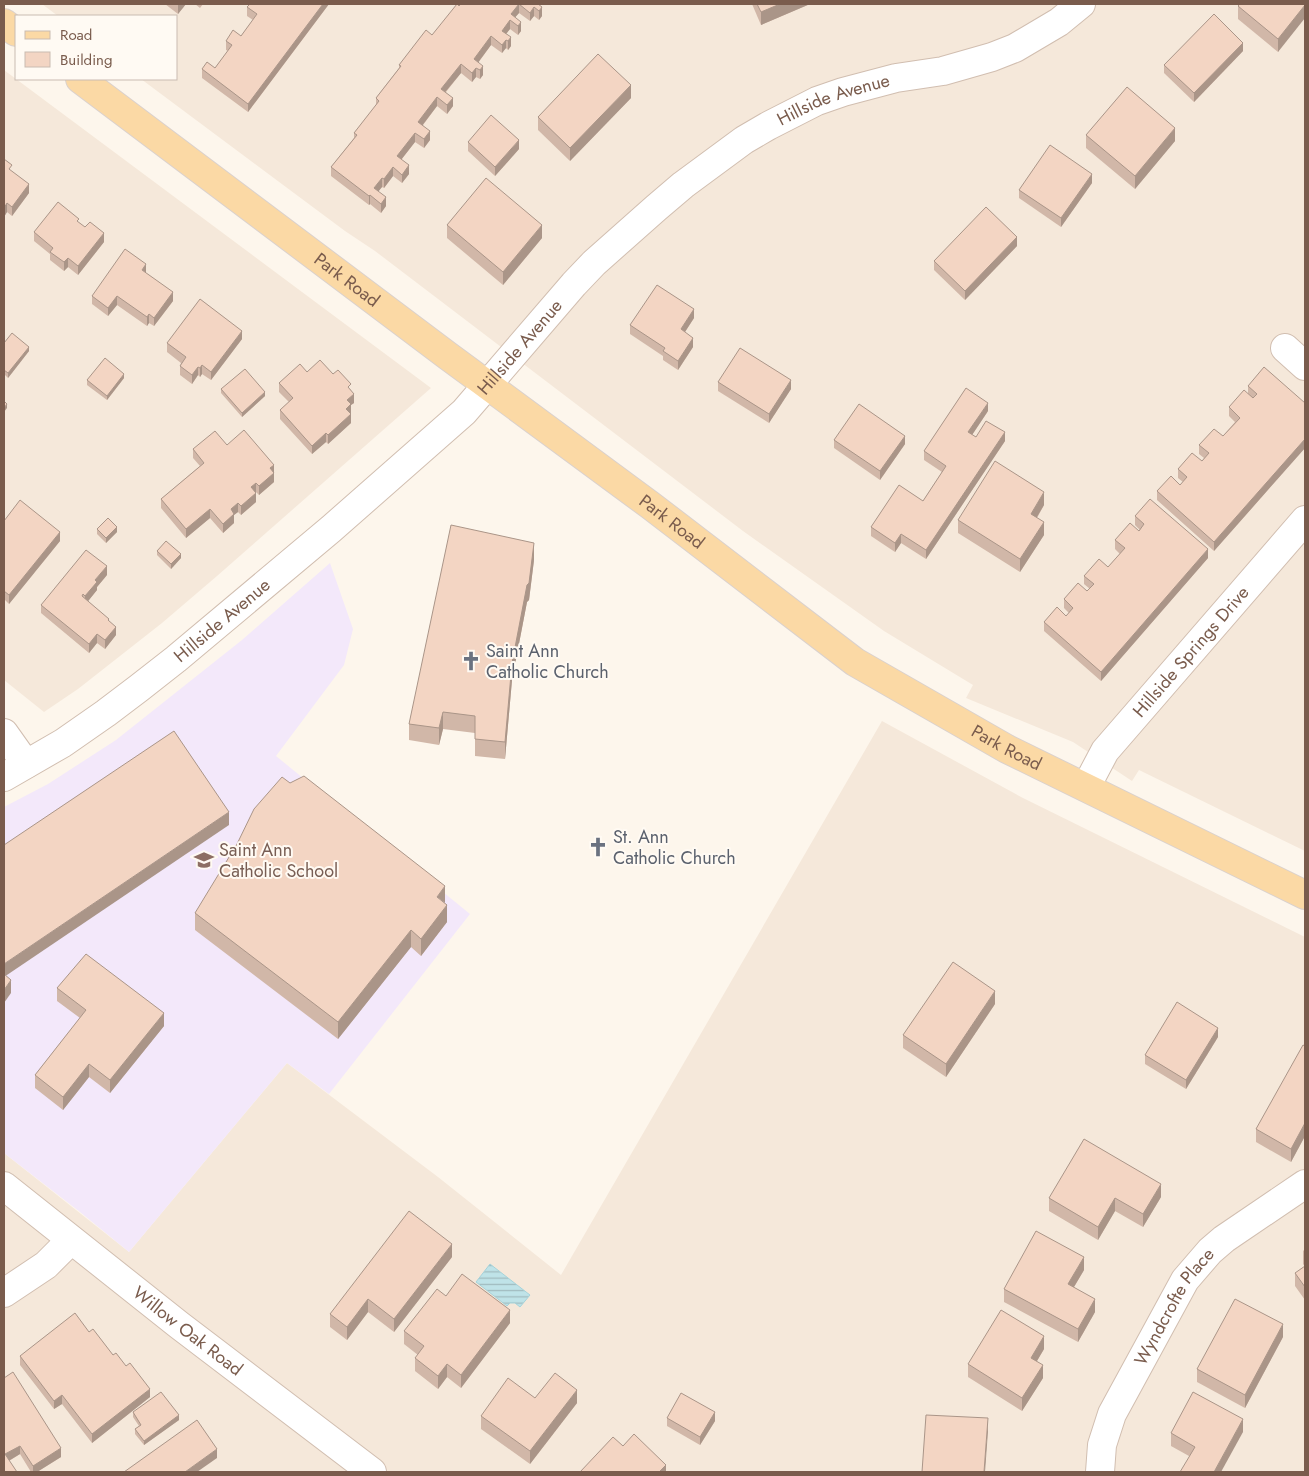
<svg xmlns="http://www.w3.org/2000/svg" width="1309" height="1476" viewBox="0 0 1309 1476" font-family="Jost,sans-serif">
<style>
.residential{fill:#f5e8da}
.education{fill:#f3e8fa}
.water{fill:url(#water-rules);stroke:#a5d3da}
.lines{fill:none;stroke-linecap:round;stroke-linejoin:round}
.minor-casing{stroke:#d1beb0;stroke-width:30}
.major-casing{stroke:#dad1cd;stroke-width:30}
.minor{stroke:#fff;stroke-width:28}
.major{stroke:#fbd9a5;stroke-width:28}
.wall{fill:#d1b7a8}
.shaded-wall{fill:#aa9588}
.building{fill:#f3d5c3;stroke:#aa9588}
.labels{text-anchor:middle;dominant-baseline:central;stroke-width:4;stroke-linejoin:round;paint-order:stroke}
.street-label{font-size:18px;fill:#7a5c4d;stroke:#fffaf3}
.worship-label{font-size:18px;fill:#5b616d;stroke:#fffaf3;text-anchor:start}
.education-label{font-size:18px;fill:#785e54;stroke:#fffaf3;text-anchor:start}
</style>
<defs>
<pattern id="water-rules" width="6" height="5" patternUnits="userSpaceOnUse" patternTransform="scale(1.25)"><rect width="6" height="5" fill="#bfe3e8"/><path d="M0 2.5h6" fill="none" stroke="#a0bbbe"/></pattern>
</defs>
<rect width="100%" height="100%" fill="#fdf6ec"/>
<g class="residential">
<polygon points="42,4 1305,4 1305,851 1139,770 1132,781 1073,742 966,698 973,685 884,631 743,531 375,251 345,231 141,79 176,79 176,16 58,16"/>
<polygon points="4,70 431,388 217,576 162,623 78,689 44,712 4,680"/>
<polygon points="882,721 1023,798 1305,937 1305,1472 4,1472 4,1153 129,1252 287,1063 438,1177 561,1275"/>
</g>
<polygon class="education" points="330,563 353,629 344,665 276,756 470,914 329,1094 287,1063 129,1252 80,1212 4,1153 4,807 48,784 116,740 242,640"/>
<polygon class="water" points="490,1264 530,1295 520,1307 515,1303 510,1303 507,1306 476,1282"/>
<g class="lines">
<defs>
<g id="minor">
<polyline points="1285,348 1305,366"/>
<polyline points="4,733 26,764"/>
<path id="s1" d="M4,777L63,743L106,713L139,688L176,659L331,529L464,412L574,284L594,263L656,208L683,185L744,140L768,126L817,101L843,92L896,78L943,71L992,57L1015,48L1059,22L1081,4"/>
<path id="s2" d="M1086,787L1105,751L1305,520"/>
<path id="s3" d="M4,1186L179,1325L372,1472"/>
<polyline points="4,1293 46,1265 71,1240"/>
<path id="s4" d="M1100,1472L1102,1445L1112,1414L1185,1280L1210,1251L1224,1239L1305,1184"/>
</g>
<g id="major">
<polyline points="4,23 16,32"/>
<path id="s5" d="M80,79L448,356L650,505L855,662L1007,749L1305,895"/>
</g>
</defs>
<use href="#minor" class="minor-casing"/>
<use href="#major" class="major-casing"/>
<use href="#minor" class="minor"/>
<use href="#major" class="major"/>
</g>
<g class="wall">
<polygon points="165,4 186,4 178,14"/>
<polygon points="195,4 203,4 200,8"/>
<polygon points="329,4 248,112 202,78 202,69 215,68 228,51 226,50 226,41 241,36 253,20 247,16 247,7"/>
<polygon points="538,4 542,16 539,20 534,16 530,21 519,13 515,17 521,31 518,35 510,29 506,34 511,46 508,50 506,48 502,53 491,45 478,63 483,75 480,79 476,77 472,82 461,73 446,92 453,106 447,114 437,106 423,125 430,140 424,148 415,142 401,160 409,174 402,183 393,176 384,188 382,187 378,191 386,206 381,213 370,204 369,205 331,176 331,167 354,138 354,133 376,106 376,98 399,68 399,65 432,35 459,6"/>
<polygon points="752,4 810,4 761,25"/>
<polygon points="1305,4 1278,52 1238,19 1238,6"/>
<polygon points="1243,51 1194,102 1164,73 1164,65"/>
<polygon points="631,98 570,161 538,130 538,117"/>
<polygon points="1086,135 1175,141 1135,189 1086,148"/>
<polygon points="468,142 519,149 495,176 468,151"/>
<polygon points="12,171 29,193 12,216 7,212 4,217"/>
<polygon points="1092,183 1061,227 1019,198 1019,190"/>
<polygon points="79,223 104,242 78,275 68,267 64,271 50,260 50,254 34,241 34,232"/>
<polygon points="447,225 542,238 503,285 447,238"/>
<polygon points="1017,246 965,300 934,270 934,261"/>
<polygon points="146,273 173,301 154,326 149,323 147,326 117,305 108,316 92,304 92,296"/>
<polygon points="694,318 685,332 693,347 678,370 663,360 663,356 630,334 630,325"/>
<polygon points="242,339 211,380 202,374 200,377 198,375 192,384 180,375 180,366 181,363 167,352 167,343"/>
<polygon points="4,343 29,351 8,378 4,374"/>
<polygon points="307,372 333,374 351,390 354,403 351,405 351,423 328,444 326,442 312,454 280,419 280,410 289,402 279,392 279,383"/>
<polygon points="124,378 107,400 87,385 87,380"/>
<polygon points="718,382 791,389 769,423 718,391"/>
<polygon points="1248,386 1305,403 1305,448 1214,551 1157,500 1157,491 1180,485 1183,482 1178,478 1178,469 1202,461 1204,458 1199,454 1199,445 1223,436 1235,422 1229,416 1229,407 1248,393"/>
<polygon points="221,389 265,396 242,417 221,393"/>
<polygon points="988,411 972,435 976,437 1005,441 926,559 901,543 895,552 871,536 871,527 923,501 942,472 924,460 924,451"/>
<polygon points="834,440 905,444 880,480 834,448"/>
<polygon points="227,445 274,465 274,482 259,495 256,492 255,492 256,502 241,515 238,512 234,515 234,523 223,533 210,518 186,538 161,508 161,499 200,466 193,458 193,449"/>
<polygon points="1044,505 1037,518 1044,535 1020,572 958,533 958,520"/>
<polygon points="1135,516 1208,558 1101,681 1044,631 1044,622 1066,616 1069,613 1064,608 1064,599 1087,591 1090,589 1084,584 1084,576 1108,567 1120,554 1115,549 1115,540 1139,531 1140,530 1135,525"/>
<polygon points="4,521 60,541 9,604 4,599"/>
<polygon points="97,529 117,532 106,543 97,534"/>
<polygon points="157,551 181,558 171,569 157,555"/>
<polygon points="534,560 529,600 527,602 512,680 505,759 475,756 475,733 443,729 439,745 409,740 409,724"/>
<polygon points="107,575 97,587 97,590 88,601 109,621 116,635 105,649 97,643 89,653 41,613 41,605"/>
<polygon points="445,903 447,922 421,956 411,947 338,1039 195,930 195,913"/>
<polygon points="57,988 164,1026 110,1093 89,1077 63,1110 35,1088 35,1075 80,1018 57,1001"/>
<polygon points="995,1004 946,1077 903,1048 903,1035"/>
<polygon points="1218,1037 1186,1089 1145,1064 1145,1055"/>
<polygon points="1305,1046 1305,1136 1291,1162 1256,1142 1256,1129"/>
<polygon points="1161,1197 1143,1227 1115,1211 1098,1240 1049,1211 1049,1198"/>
<polygon points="1305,1249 1305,1300 1295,1286 1295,1273 1305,1267 1303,1264 1303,1251"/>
<polygon points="452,1257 394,1332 368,1312 347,1340 330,1327 330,1314"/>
<polygon points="1084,1270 1074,1287 1095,1312 1078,1342 1004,1302 1004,1289"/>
<polygon points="446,1296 510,1323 461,1388 447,1377 438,1389 415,1371 415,1358 418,1355 404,1344 404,1331"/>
<polygon points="89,1332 113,1355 150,1397 92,1443 62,1404 54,1409 20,1365 20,1356"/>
<polygon points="1283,1337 1245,1408 1197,1382 1197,1369"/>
<polygon points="1044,1349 1037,1361 1043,1378 1022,1411 968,1377 968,1364"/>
<polygon points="4,1378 61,1457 37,1472 31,1472 20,1454 9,1461 4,1472"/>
<polygon points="535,1398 577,1403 530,1464 481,1429 481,1416"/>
<polygon points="133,1412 179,1420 144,1445 135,1434 135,1429 139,1426 133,1417"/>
<polygon points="667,1418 715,1421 700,1445 667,1426"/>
<polygon points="1243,1432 1189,1456 1171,1446 1171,1433"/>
</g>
<g class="shaded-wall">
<polygon points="179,4 186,4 178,14 178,5"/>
<polygon points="323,4 329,4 248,112 248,104"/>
<polygon points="519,4 519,13 512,21 511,14"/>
<polygon points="537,4 534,8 534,16 530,21 530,13"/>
<polygon points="780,4 810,4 761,25 761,12"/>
<polygon points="1305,5 1305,18 1278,52 1278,39"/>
<polygon points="542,7 542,16 539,20 539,11"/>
<polygon points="510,20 510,29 502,39 502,31"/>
<polygon points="521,22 521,31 518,35 518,26"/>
<polygon points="491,36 491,45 474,68 474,59"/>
<polygon points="511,37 511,46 508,50 508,41"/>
<polygon points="506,40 506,48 502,53 502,45"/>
<polygon points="1243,43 1243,51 1194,102 1194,93"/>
<polygon points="461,64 461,73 441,97 441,89"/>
<polygon points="483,66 483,75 480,79 480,70"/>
<polygon points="476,68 476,77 472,82 472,73"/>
<polygon points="631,85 631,98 570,161 570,148"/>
<polygon points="437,97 437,106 418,131 418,122"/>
<polygon points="453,98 453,106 447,114 447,105"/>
<polygon points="1175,128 1175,141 1135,189 1135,176"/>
<polygon points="430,131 430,140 424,148 424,139"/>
<polygon points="415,133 415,142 397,165 397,156"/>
<polygon points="519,140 519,149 495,176 495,167"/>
<polygon points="409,165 409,174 402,183 402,175"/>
<polygon points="393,167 393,176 384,188 384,179"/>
<polygon points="1092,174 1092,183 1061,227 1061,218"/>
<polygon points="382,178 382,187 374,197 374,188"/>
<polygon points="29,184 29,193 12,216 12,207"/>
<polygon points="370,195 370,204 369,205 369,196"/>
<polygon points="386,197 386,206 381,213 381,204"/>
<polygon points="7,203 7,212 4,217 4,208"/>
<polygon points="542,225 542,238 503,285 503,272"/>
<polygon points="104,233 104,242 78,275 78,266"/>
<polygon points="1017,237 1017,246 965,300 965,291"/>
<polygon points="68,258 68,267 64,271 64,262"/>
<polygon points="146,264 146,273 142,270"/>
<polygon points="173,292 173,301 154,326 154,318"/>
<polygon points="117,296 117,305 108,316 108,308"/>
<polygon points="694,309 694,318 681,338 681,329"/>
<polygon points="149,314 149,323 147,326 147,317"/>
<polygon points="242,331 242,339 211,380 211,372"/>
<polygon points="693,338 693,347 678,370 678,361"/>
<polygon points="29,347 29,351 8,378 8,373"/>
<polygon points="202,365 202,374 200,377 200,368"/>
<polygon points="198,367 198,375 192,384 192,375"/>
<polygon points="124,374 124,378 107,400 107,396"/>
<polygon points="791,380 791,389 769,423 769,414"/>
<polygon points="265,392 265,396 242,417 242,413"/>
<polygon points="354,394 354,403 351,405 351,413 346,418 347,400"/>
<polygon points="988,403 988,411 968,441 968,432"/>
<polygon points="7,404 7,408 4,412 4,408"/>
<polygon points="351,414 351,423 328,444 328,435"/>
<polygon points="1005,432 1005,441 926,559 926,550"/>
<polygon points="326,433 326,442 312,454 312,446"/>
<polygon points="905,436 905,444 880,480 880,471"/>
<polygon points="1305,439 1305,448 1214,551 1214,542"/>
<polygon points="274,465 274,482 259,495 259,486 270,468"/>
<polygon points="256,483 256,492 251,496 251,487"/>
<polygon points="1044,492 1044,505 1031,527 1031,514"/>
<polygon points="256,493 256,502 241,515 241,506"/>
<polygon points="238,503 238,512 234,515 234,523 223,533 223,524 231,509"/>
<polygon points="210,509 210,518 186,538 186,529"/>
<polygon points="1044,522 1044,535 1020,572 1020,559"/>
<polygon points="117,527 117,532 106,543 106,538"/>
<polygon points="60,532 60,541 9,604 9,595"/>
<polygon points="901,534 901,543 895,552 895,543"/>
<polygon points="534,543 534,560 529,600 527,602 512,680 505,759 505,742 512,663"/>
<polygon points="1208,549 1208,558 1101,681 1101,672"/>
<polygon points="181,554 181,558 171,569 171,564"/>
<polygon points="107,566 107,575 97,587 97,590 85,605 85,596 95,580"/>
<polygon points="116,627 116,635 105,649 105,640"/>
<polygon points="97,634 97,643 89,653 89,644"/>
<polygon points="443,712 443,729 439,745 439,728"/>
<polygon points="229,812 229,825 4,977 4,964"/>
<polygon points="445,886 445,903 437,897"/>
<polygon points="447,905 447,922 421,956 421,939"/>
<polygon points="411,930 411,947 338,1039 338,1022"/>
<polygon points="11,980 11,993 4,1003 4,990"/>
<polygon points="995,991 995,1004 946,1077 946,1064"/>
<polygon points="164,1013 164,1026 110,1093 110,1080"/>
<polygon points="1218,1028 1218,1037 1186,1089 1186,1080"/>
<polygon points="89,1064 89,1077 63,1110 63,1097"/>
<polygon points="1305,1123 1305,1136 1291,1162 1291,1149"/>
<polygon points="1161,1184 1161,1197 1143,1227 1143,1214"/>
<polygon points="1115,1198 1115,1211 1098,1240 1098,1227"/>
<polygon points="452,1244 452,1257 394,1332 394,1319"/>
<polygon points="1084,1257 1084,1270 1068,1297 1068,1284"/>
<polygon points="368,1299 368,1312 347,1340 347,1327"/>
<polygon points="1095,1299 1095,1312 1078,1342 1078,1329"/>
<polygon points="510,1310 510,1323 461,1388 461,1375"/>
<polygon points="1283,1324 1283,1337 1245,1408 1245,1395"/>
<polygon points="1044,1336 1044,1349 1031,1371 1031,1358"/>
<polygon points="447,1364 447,1377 438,1389 438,1376"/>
<polygon points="1043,1365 1043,1378 1022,1411 1022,1398"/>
<polygon points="150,1389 150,1397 92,1443 92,1434"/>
<polygon points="577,1390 577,1403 530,1464 530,1451"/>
<polygon points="62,1395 62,1404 54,1409 54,1401"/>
<polygon points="715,1412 715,1421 700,1445 700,1437"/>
<polygon points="179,1415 179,1420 144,1445 144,1441"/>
<polygon points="988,1418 988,1431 985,1472 984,1472"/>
<polygon points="1243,1419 1243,1432 1221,1472 1214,1472"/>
<polygon points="20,1446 20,1454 5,1463 5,1454"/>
<polygon points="61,1448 61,1457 37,1472 33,1472 33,1466"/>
<polygon points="217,1449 217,1458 197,1472 185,1472"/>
<polygon points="666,1465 666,1472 659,1472"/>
</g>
<g class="building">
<polygon points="250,4 323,4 248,104 202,69 207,62 215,68 232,45 226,41 233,30 241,36 257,14 247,7"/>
<polygon points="457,4 459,6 461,4 538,4 542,7 539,11 534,7 530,13 519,4 511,14 521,22 518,26 510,20 502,31 511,37 508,41 506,40 502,45 491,36 474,59 483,66 480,70 476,68 472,73 461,64 441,89 453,98 447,105 437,97 418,122 430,131 424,139 415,133 397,156 409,165 402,175 393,167 384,179 382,178 374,188 386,197 381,204 370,195 369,196 331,167 357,135 354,133 379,101 376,98 401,66 399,65 426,30 432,35"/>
<polygon points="757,4 780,4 761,12"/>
<polygon points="1240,4 1305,4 1305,5 1278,39 1238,6"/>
<polygon points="1214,14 1243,43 1194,93 1164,65"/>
<polygon points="598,54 631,85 570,148 538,117"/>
<polygon points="1127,87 1175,128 1135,176 1086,135"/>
<polygon points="491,115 519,140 495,167 468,142"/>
<polygon points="1050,145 1092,174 1061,218 1019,190"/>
<polygon points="4,159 12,165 9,169 29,184 12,207 7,203 4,208"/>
<polygon points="486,178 542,225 503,272 447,225"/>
<polygon points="58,202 79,219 77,221 85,227 90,222 104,233 78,266 68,258 64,262 50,252 53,248 34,232"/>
<polygon points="986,207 1017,237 965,291 934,261"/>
<polygon points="125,249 146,264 142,270 173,292 154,318 149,314 147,317 117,296 108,308 92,296"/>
<polygon points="657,285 694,309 681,329 693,338 678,361 663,351 665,348 630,325"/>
<polygon points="200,299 242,331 211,372 202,365 200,368 198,367 192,375 180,366 186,357 167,343"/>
<polygon points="12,333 29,347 8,373 4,370 4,343"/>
<polygon points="740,348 791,380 769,414 718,382"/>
<polygon points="105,358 124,374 107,396 87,380"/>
<polygon points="320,360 333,374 338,370 351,384 348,387 354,394 347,400 351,404 346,409 351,414 328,435 326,433 312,446 280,410 293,398 279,383 300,364 307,372"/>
<polygon points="1264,367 1305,403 1305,439 1214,542 1157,491 1171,476 1180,485 1187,477 1178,469 1192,453 1202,461 1209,453 1199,445 1214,429 1223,436 1240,418 1229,407 1244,390 1253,398 1257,394 1248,386"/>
<polygon points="245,369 265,392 242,413 221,389"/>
<polygon points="966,388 988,403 968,432 976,437 986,421 1005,432 926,550 901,534 895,543 871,527 899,485 923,501 946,466 924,451"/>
<polygon points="4,401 7,404 4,408"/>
<polygon points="859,404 905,436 880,471 834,440"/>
<polygon points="244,430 274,465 270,468 274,473 259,486 256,483 251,487 256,493 241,506 238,503 231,509 234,514 223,524 210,509 186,529 161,499 204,463 193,449 215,431 227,445"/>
<polygon points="995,461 1044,492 1031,514 1044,522 1020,559 958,520"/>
<polygon points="1150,499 1208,549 1101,672 1044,622 1057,607 1066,616 1073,608 1064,599 1078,583 1087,591 1094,584 1084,576 1099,559 1108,567 1125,548 1115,540 1130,523 1139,531 1144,524 1135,516"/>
<polygon points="20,500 60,532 9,595 4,591 4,521"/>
<polygon points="108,518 117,527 106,538 97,529"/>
<polygon points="451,525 534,543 529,583 527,585 512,663 505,742 475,739 475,716 443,712 439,728 409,724"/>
<polygon points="166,541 181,554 171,564 157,551"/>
<polygon points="86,550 107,566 95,580 97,582 85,596 83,594 82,596 109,619 108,620 116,627 105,640 97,634 89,644 41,605"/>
<polygon points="174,731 229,812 4,964 4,845"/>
<polygon points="304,776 445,886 437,897 447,905 421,939 411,930 338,1022 195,913 237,844 254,809 282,777 290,783"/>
<polygon points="86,954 164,1013 110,1080 89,1064 63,1097 35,1075 86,1010 57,988"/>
<polygon points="953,962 995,991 946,1064 903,1035"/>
<polygon points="4,974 11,980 4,990"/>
<polygon points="1177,1002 1218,1028 1186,1080 1145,1055"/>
<polygon points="1303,1045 1305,1046 1305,1123 1291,1149 1256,1129"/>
<polygon points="1084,1139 1161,1184 1143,1214 1115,1198 1098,1227 1049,1198"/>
<polygon points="409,1211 452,1244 394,1319 368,1299 347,1327 330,1314"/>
<polygon points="1036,1231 1084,1257 1068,1284 1095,1299 1078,1329 1004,1289"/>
<polygon points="1305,1266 1305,1287 1295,1273"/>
<polygon points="462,1274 510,1310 461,1375 447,1364 438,1376 415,1358 424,1346 404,1331 437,1289 446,1296"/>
<polygon points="1235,1299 1283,1324 1245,1395 1197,1369"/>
<polygon points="1001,1310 1044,1336 1031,1358 1043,1365 1022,1398 968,1364"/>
<polygon points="75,1313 89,1332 93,1329 113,1355 116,1353 126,1366 130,1363 150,1389 92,1434 62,1395 54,1401 20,1356"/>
<polygon points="13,1372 61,1448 33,1466 20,1446 5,1454 17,1472 4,1472 4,1378"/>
<polygon points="555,1373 577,1390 530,1451 481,1416 508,1378 535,1398"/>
<polygon points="161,1392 179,1415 144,1441 135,1429 141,1425 133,1412"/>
<polygon points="1193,1392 1243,1419 1214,1472 1180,1472 1195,1447 1171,1433"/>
<polygon points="681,1393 715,1412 700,1437 667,1418"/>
<polygon points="926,1415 988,1418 984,1472 922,1472"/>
<polygon points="197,1420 217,1449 185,1472 124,1472"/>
<polygon points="634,1434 666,1465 659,1472 580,1472 613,1437 623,1446"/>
</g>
<defs>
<symbol id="church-bare" viewBox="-9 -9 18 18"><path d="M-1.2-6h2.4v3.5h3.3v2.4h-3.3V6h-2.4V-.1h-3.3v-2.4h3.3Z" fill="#6b7280" stroke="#fffaf3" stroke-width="2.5" paint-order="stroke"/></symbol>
<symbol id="school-bare" viewBox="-9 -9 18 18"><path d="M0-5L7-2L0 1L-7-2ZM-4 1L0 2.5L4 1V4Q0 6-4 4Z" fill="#8d6e63" stroke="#fffaf3" stroke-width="2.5" paint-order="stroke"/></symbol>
</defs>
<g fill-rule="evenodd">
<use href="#church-bare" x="457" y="647" width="28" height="28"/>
<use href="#church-bare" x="584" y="833" width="28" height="28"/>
<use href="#school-bare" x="190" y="846" width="28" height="28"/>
</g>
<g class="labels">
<g class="street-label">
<text stroke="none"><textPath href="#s1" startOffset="1079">Hillside Avenue</textPath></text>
<text stroke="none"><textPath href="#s5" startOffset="334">Park Road</textPath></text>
<text stroke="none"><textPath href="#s1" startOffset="674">Hillside Avenue</textPath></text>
<text stroke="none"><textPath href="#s5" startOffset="739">Park Road</textPath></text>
<text stroke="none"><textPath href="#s1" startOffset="269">Hillside Avenue</textPath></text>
<text stroke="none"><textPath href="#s2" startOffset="172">Hillside Springs Drive</textPath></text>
<text stroke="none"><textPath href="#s5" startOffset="1144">Park Road</textPath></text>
<text stroke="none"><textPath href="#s4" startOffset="184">Wyndcrofte Place</textPath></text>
<text stroke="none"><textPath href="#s3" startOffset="234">Willow Oak Road</textPath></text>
</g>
<g class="worship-label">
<text x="486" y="651">Saint Ann<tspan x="486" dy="21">Catholic Church</tspan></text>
<text x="613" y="837">St. Ann<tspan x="613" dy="21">Catholic Church</tspan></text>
</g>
<g class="education-label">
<text x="219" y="850">Saint Ann<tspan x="219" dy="21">Catholic School</tspan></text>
</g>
</g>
<rect width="1309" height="1476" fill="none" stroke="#7a5c4d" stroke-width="10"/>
<rect x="15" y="15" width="162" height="65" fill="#fffaf3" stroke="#cabbb1"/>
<rect x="25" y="31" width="25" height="8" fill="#fbd9a5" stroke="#cabbb1"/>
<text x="60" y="40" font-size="15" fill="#7a5c4d">Road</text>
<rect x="25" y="52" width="25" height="15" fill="#f3d5c3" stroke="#cabbb1"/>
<text x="60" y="65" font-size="15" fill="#7a5c4d">Building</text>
</svg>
